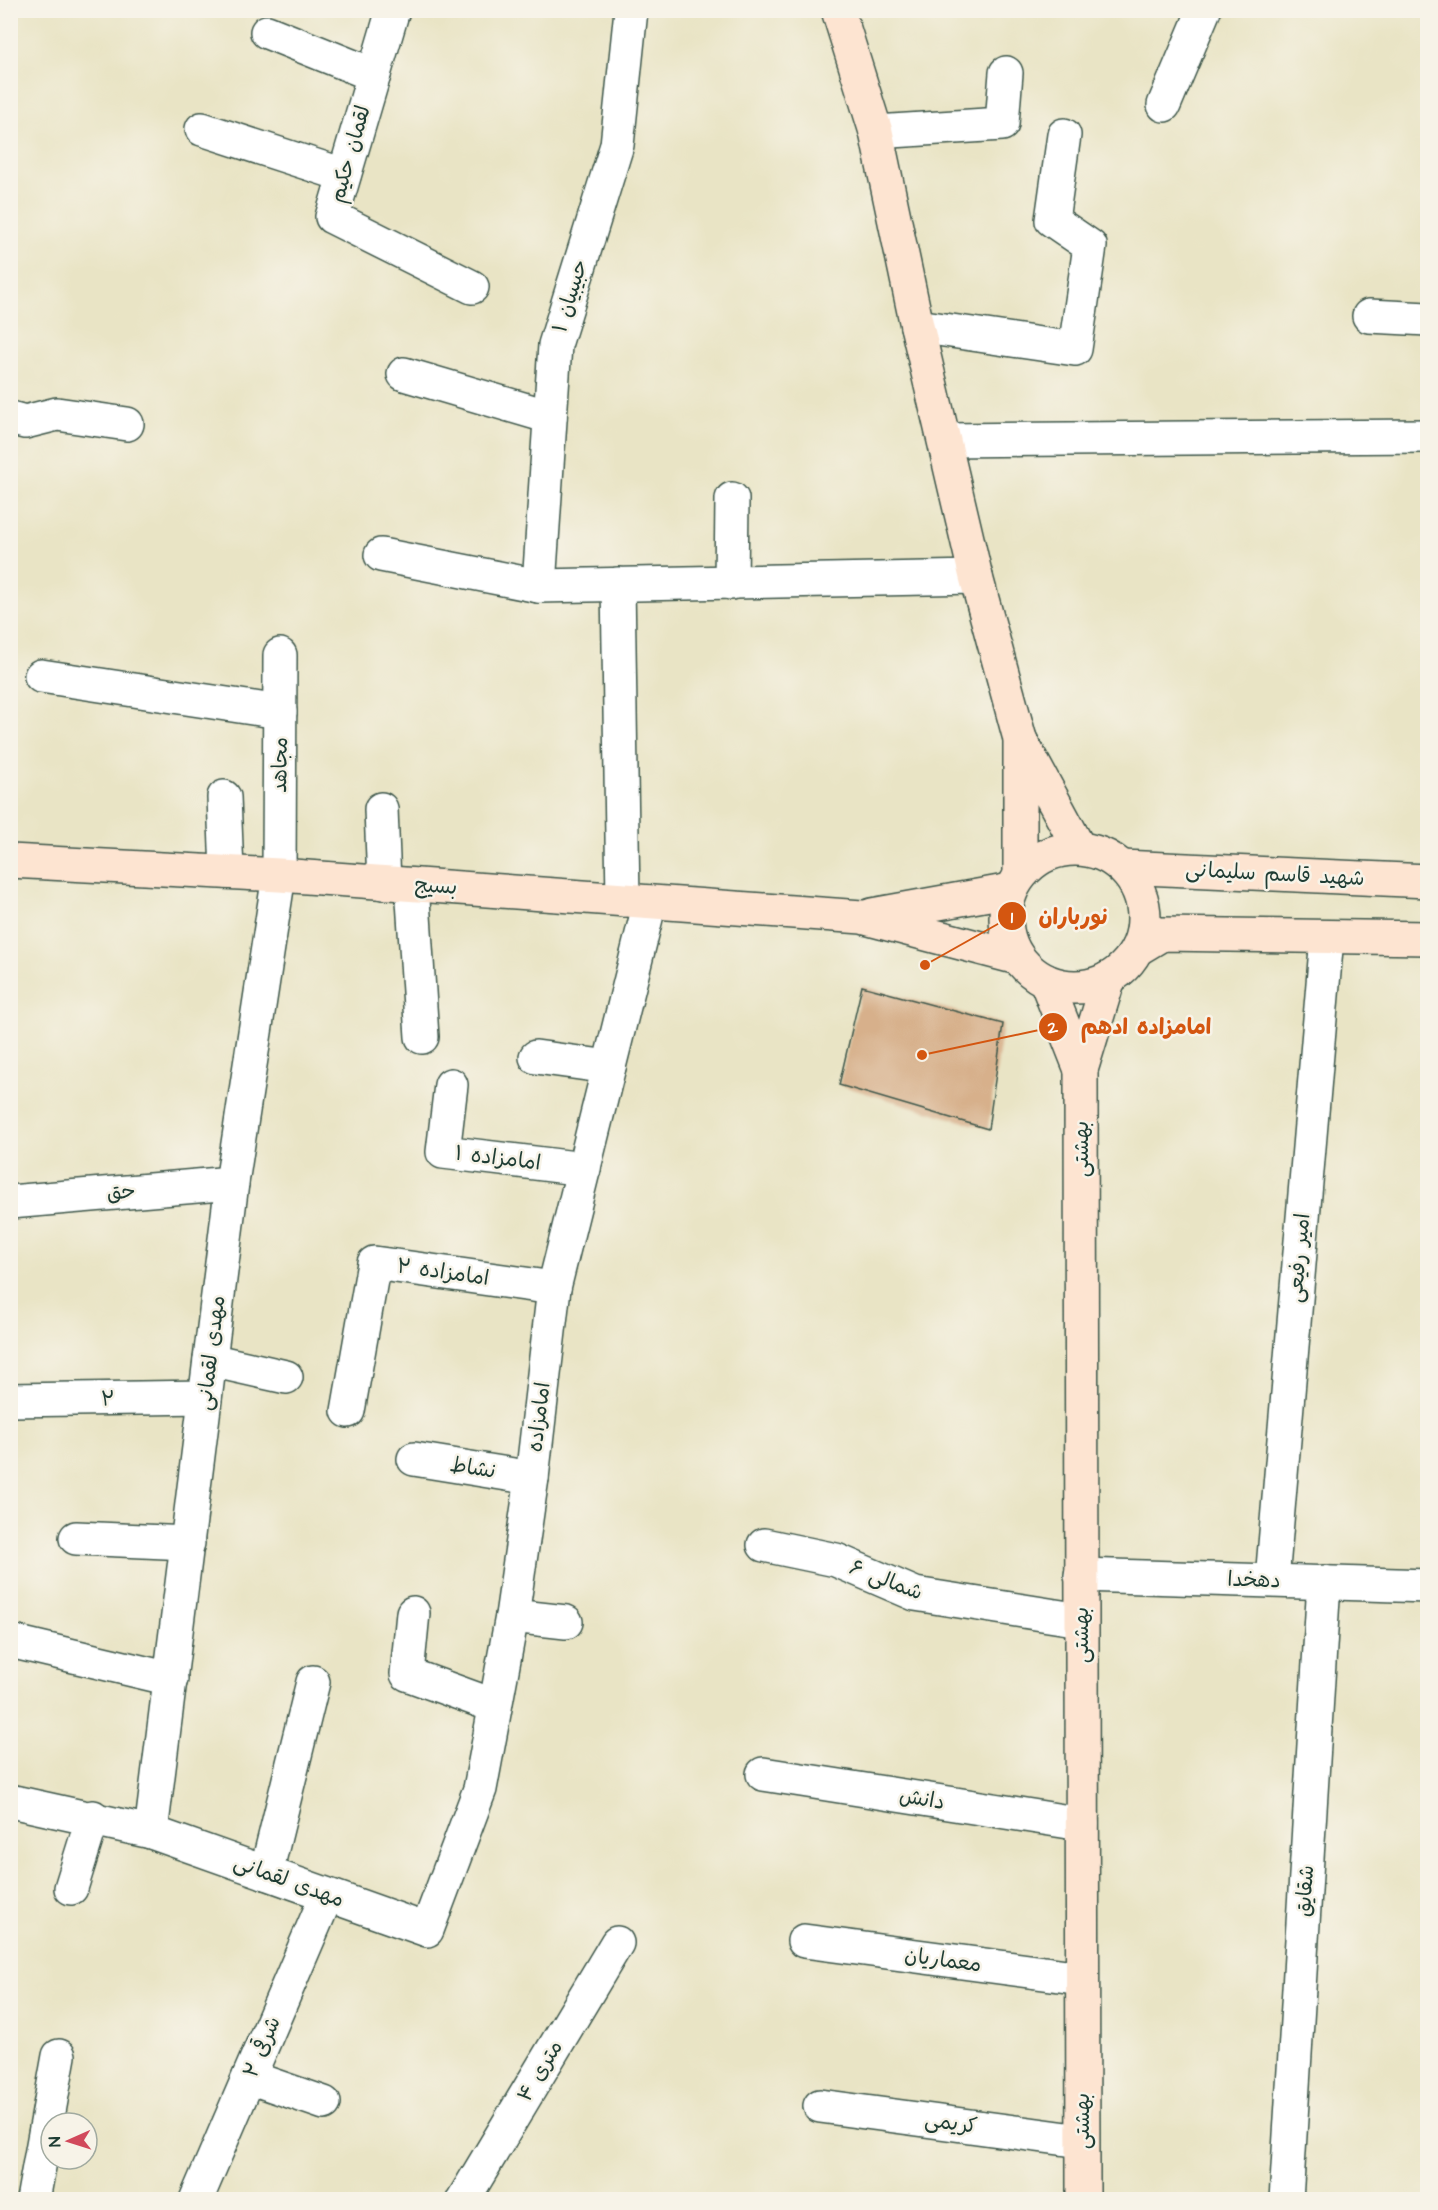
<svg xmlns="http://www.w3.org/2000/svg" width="1438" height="2210" viewBox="0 0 1438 2210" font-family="'Architects Daughter','Playpen Sans Arabic',sans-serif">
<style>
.building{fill:#d7b08b}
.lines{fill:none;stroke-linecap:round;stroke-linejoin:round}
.street-casing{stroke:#3d564a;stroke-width:36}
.secondary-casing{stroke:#3d564a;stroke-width:36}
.street{stroke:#fff;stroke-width:33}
.secondary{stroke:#fde4d1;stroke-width:33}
.labels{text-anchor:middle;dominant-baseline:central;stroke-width:5;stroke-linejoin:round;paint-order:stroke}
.street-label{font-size:21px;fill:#1f3d34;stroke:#f7f3e8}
.leader{fill:none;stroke:#d45610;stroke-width:2}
.callout-dot{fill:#d45610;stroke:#f7f3e8;stroke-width:2}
.mark-label{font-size:18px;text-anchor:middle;font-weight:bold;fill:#fff}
.callout-label{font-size:22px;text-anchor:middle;font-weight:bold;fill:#d45610;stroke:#f7f3e8;stroke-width:5;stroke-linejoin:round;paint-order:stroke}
</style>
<rect width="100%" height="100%" fill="#f7f3e8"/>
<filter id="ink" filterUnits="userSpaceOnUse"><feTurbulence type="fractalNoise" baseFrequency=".0167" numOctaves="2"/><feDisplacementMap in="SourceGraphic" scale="12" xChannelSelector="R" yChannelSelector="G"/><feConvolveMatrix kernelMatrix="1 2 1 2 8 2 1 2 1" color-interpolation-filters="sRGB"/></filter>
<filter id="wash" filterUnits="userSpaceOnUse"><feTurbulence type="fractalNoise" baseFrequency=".008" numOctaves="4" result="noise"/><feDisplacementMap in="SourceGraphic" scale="24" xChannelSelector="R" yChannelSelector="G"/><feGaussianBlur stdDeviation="1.35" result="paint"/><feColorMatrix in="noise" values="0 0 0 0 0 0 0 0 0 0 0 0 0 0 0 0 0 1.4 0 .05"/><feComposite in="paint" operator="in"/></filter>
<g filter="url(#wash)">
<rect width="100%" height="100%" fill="#e9e4c5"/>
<g id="blocks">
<polygon class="building" points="862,986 1003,1024 988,1129 839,1085"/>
</g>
</g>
<g filter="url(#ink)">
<use href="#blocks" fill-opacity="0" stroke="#3d564a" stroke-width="1.5"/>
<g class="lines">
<defs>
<g id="street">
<polyline points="393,10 332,217 472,287"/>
<polyline points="267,32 374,75"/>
<polyline points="1164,105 1204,10"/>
<polyline points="202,129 344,175"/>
<polyline points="876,132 1002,124 1006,73"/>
<polyline points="1369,316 1428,319"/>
<polyline points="917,326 1075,349 1090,246 1052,220 1064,135"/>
<polyline points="404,374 550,417"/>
<polyline points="10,418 25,422 57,414 127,424"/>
<polyline points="945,440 1428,436"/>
<polyline points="381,555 539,586 976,577"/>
<polyline points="731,583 732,499"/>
<polyline points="618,584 623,900"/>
<polyline points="539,586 555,345 617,145 631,10"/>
<polyline points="41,676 280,712"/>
<polyline points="224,797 227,872"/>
<polyline points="381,809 384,883"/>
<polyline points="412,885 422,1037"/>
<polyline points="536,1057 609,1067"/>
<polyline points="451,1085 443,1152 584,1169"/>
<polyline points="10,1202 232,1183"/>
<polyline points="210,1360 286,1377"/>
<polyline points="11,1400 205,1397"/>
<polyline points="348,1411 374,1263 554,1288"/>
<polyline points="414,1459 532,1478"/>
<polyline points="76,1538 188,1543"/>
<polyline points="764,1545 836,1560 915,1594 1081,1620"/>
<polyline points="1081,1575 1428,1586"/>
<polyline points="1272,1580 1327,937"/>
<polyline points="413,1613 407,1674 495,1706"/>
<polyline points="512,1616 566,1622"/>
<polyline points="10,1641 171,1679"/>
<polyline points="763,1774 1082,1824"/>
<polyline points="10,1801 151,1832 427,1930 480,1789 512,1616 532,1478 554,1288 650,902"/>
<polyline points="151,1832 232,1183 279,875 280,655"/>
<polyline points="266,1873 313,1682"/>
<polyline points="71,1888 93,1817"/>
<polyline points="804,1941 1082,1978"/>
<polyline points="249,2077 324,2103"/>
<polyline points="820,2106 1082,2141"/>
<polyline points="33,2200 59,2056"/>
<polyline points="196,2200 327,1895"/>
<polyline points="463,2200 617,1943"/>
<polyline points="1286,2200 1324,1582"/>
</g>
<g id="secondary">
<polyline points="838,10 876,132 917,326 976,577 1020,739"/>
<circle cx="1075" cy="918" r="69"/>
<polyline points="10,861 279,875 862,917 1018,958"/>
<polyline points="1122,867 1428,881"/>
<polyline points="1020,874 1020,739 1079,848"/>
<polyline points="872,915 1011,890"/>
<polyline points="1137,949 1162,934 1428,938"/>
<polyline points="1046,981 1081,1070 1109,978"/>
<polyline points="1081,1070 1083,2200"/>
</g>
</defs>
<use href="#street" class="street-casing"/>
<use href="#secondary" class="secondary-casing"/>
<use href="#street" class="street"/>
<use href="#secondary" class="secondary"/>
</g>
</g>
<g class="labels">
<g class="street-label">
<text transform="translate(350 154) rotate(-74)">لقمان حکیم</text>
<text transform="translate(570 296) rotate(-73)">حبیبیان ۱</text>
<text transform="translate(280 765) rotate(-89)">مجاهد</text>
<text transform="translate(1275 874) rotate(3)">شهید قاسم سلیمانی</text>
<text transform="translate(436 886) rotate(4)">بسیج</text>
<text transform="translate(1081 1149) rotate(-90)">بهشتی</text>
<text transform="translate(498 1158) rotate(7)">امامزاده ۱</text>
<text transform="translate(121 1192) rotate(-5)">حق</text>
<text transform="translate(1299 1258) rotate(-85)">امیر رفیعی</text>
<text transform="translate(443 1272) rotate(8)">امامزاده ۲</text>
<text transform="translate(211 1353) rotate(-83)">مهدی لقمانی</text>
<text transform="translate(108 1399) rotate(-1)">۲</text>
<text transform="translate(539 1417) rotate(-83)">امامزاده</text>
<text transform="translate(473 1468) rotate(9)">نشاط</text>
<text transform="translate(886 1580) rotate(21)">شمالی ۶</text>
<text transform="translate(1254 1580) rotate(2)">دهخدا</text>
<text transform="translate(1081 1635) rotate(-90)">بهشتی</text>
<text transform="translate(922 1799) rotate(9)">دانش</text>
<text transform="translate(289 1881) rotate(20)">مهدی لقمانی</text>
<text transform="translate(1305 1891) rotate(-86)">شقایق</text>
<text transform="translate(943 1960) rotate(8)">معماریان</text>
<text transform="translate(262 2047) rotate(-67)">۲ شرقی</text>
<text transform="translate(540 2071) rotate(-59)">۴ متری</text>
<text transform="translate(1082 2121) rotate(-90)">بهشتی</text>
<text transform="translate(951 2123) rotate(8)">کریمی</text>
</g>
</g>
<path class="leader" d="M925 965L1012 916M922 1055L1053 1027"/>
<g class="callout-dot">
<circle cx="925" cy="965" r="6"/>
<circle cx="922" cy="1055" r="6"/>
<circle cx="1012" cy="916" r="15"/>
<circle cx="1053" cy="1027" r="15"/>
</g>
<g class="mark-label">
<text x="1012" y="923">1</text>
<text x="1053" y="1033">2</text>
</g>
<g class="callout-label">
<text x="1073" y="924">نورباران</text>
<text x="1146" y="1034">امامزاده ادهم</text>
</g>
<rect width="1438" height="2210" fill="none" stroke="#f7f3e8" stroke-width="36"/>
<g transform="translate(69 2141) rotate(267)"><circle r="28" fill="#f7f3e8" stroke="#a1aaa0" stroke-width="1.5"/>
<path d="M0-4.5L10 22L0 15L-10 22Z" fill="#d1495b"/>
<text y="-9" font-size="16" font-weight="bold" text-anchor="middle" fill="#1f3d34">N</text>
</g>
</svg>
